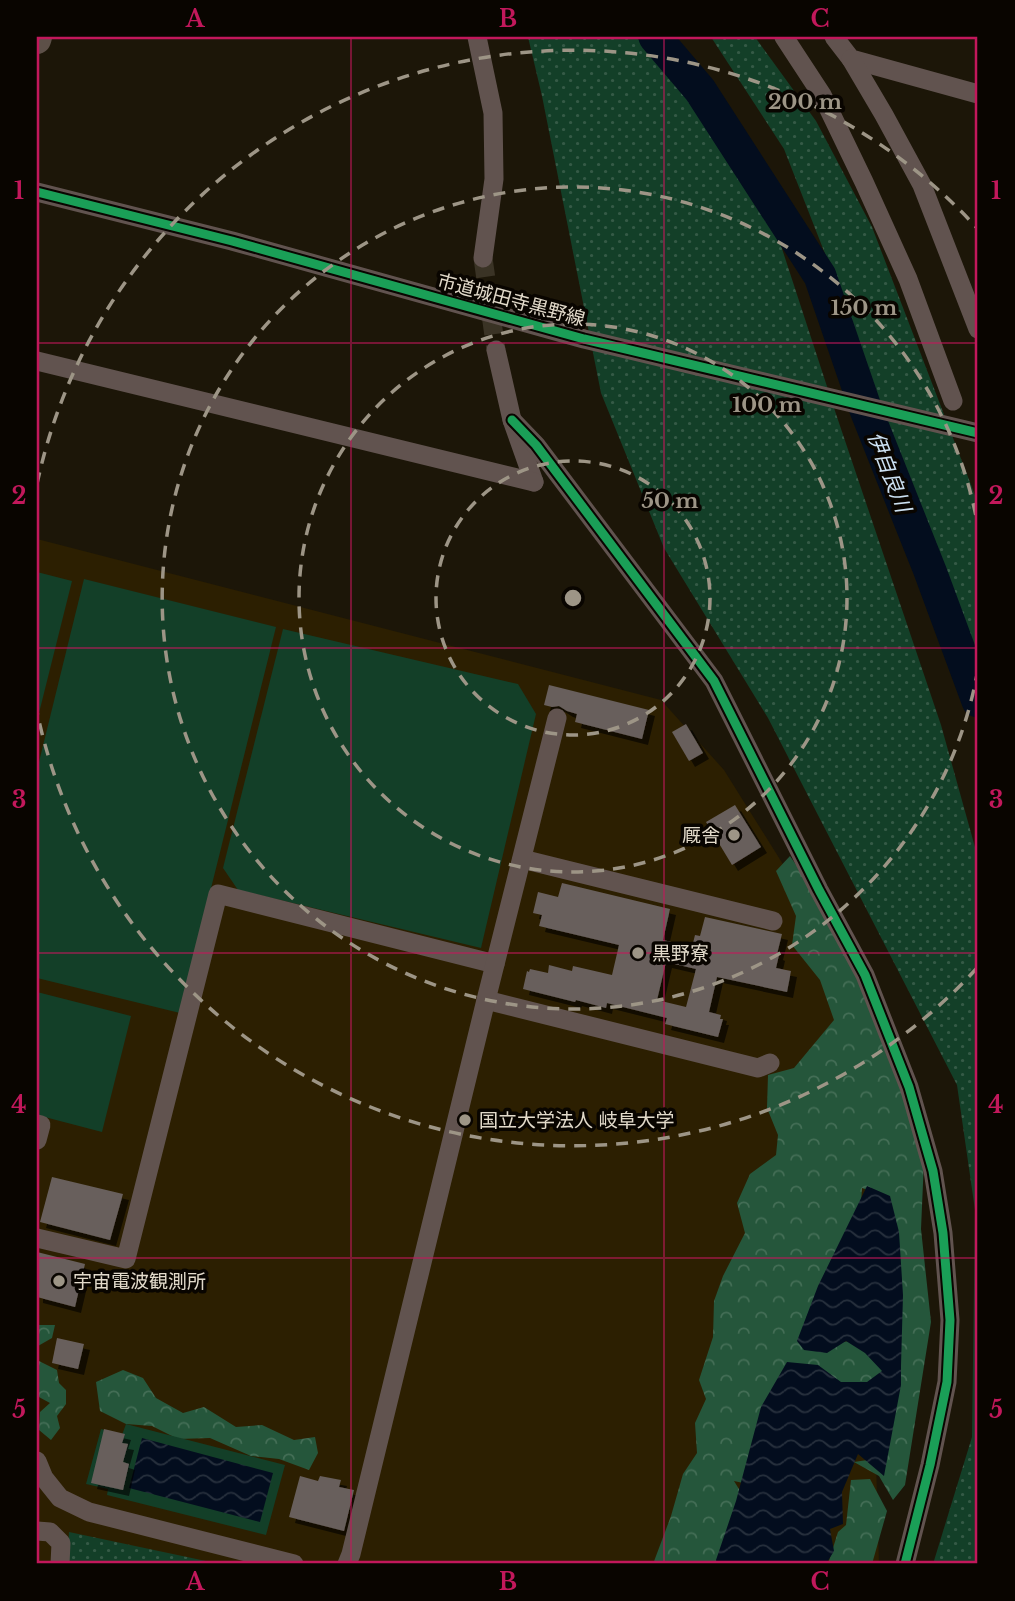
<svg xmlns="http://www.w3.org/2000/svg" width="1015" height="1601" viewBox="0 0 1015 1601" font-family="'Libre Baskerville','Noto Sans JP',serif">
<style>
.built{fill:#2c1f01}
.grass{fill:url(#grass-dots)}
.forest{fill:url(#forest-crowns)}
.pitch{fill:#133f28}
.water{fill:url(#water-waves)}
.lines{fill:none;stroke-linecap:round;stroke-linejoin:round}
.river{stroke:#030d1e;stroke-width:33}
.building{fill:#685f5c;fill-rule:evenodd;filter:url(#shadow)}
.minor-tunnel{stroke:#3a3325;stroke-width:19;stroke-dasharray:19 10;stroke-linecap:butt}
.minor{stroke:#61534f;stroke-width:19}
.highway{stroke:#5d5048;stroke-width:28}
.cycleway-casing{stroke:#090500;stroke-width:13}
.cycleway{stroke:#1a9f57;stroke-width:9}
.grid{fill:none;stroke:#c2185b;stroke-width:2;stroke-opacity:0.55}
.ring{fill:none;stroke:#9d9586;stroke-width:3.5;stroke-dasharray:12 9}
.poi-dot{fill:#9d9586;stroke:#090500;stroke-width:2.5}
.labels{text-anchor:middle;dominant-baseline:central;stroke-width:7;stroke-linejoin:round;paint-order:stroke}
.street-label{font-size:19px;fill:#e2daca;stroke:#090500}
.poi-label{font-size:19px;fill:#e2daca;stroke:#090500;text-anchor:start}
.water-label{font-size:21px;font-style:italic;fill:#cde1f2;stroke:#090500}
.centre{fill:#9d9586;stroke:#090500;stroke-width:3.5}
.ring-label{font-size:21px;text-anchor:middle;font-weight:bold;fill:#9d9586;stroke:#090500;stroke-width:7;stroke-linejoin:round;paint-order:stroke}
.neatline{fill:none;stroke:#c2185b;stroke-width:2.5}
.grid-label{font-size:23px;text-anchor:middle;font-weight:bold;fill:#c2185b}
</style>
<defs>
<pattern id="grass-dots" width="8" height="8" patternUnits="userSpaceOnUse" patternTransform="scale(1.75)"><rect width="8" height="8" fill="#133f28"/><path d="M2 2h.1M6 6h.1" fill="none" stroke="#355a46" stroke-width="1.8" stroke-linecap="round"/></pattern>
<pattern id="forest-crowns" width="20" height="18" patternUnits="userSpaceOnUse" patternTransform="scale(1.75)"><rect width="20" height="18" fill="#25563b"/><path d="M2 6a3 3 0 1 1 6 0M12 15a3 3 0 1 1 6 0" fill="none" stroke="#446e56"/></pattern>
<pattern id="water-waves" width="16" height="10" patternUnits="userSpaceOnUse" patternTransform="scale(1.75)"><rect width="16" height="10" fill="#030d1e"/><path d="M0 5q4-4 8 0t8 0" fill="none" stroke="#27303d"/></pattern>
<filter id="shadow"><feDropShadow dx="6" dy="6" stdDeviation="0" flood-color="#0009"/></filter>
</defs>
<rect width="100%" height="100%" fill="#1c1608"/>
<polygon class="built" points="37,539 661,700 724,770 791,877 863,1018 879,1564 37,1564"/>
<g class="grass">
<polygon points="528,37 636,37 672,73 771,215 836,414 941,725 978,858 978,1564 933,1564 972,1437 975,1210 957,1085 768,718 664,548 601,393 542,96"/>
<polygon points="711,37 755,37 816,121 872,227 978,503 978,679 959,622 925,540 851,320 784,149"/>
<polygon points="69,1532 220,1564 67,1564"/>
</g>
<g class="forest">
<polygon points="790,856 818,897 834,933 864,982 913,1119 924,1160 921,1229 931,1322 905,1485 893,1500 879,1476 854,1462 874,1459 885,1467 887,1444 901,1366 896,1274 883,1236 892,1235 892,1217 886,1197 862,1188 861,1204 864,1215 853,1230 844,1251 830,1273 830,1290 827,1309 806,1317 810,1324 800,1334 810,1346 858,1340 881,1358 888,1381 839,1391 823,1372 789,1364 776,1395 774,1419 762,1435 767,1459 757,1486 734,1481 750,1507 725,1559 728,1564 653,1564 671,1516 683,1474 697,1453 695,1423 706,1399 699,1380 713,1337 714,1301 723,1276 745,1233 737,1203 750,1174 776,1155 778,1135 767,1108 768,1075 794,1068 834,1020 820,980 792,945 796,916 776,871"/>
<polygon points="37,1325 55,1325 52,1338 38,1346 39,1361 57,1370 59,1383 66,1390 66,1404 57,1416 60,1428 51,1440 39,1430 40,1412 50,1403 37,1396"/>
<polygon points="123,1370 143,1378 156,1398 183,1413 204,1407 236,1427 262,1425 294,1440 315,1437 318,1453 309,1470 279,1459 251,1456 210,1438 178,1439 152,1426 126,1424 100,1411 96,1382"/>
<polygon points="870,1479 887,1511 872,1564 828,1564 838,1532 846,1525 851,1480"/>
</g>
<g class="pitch">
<polygon points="37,572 72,581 37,721"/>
<polygon points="84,579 276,627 180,1013 37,978 37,770"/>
<polygon points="283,629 518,684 536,714 481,948 238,890 223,868"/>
<polygon points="37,992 131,1016 102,1132 37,1115"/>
<polygon points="126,1424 285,1465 266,1535 107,1495 108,1489 86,1484 101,1429 122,1435"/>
</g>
<g class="water">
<polygon points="867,1186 890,1196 899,1232 903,1295 901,1366 901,1385 884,1476 858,1454 842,1492 843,1524 830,1529 834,1551 826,1564 717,1564 716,1560 736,1501 761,1407 787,1362 818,1365 841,1382 867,1382 882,1371 865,1353 846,1341 827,1353 804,1350 797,1341 818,1286"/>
<polygon points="142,1438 273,1473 260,1522 129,1488"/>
</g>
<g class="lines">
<polyline class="river" points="655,37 700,90 820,276 866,410 930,571 978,701"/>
</g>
<g class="building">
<polygon points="549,685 649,710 642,739 575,722 577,714 567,711 559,706 552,707 544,705"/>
<polygon points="686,724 703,753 689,761 672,732"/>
<polygon points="735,805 761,847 732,865 706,822"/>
<path d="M562,883L670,909L663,940L692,947L695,935L700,936L705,917L782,934L777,954L779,955L776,968L791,971L787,992L717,977L709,1012L721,1015L720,1019H723L718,1037L665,1024L667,1018L607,1003L606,1008L576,1000L575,1002L523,989L527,971L529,972L530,969L548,973L549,965L572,971L573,966L612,975L619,945L539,926L542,915L533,913L538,892L558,897ZM666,962L696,969L686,1007L657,1000Z"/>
<polygon points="52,1177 123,1194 110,1240 40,1222"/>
<polygon points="37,1252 85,1264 75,1307 37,1297"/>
<polygon points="57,1338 84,1344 78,1369 52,1363"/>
<polygon points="104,1429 125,1434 122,1443 128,1444 123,1462 129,1464 123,1490 91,1483"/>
<polygon points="300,1476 318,1481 320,1476 341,1480 339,1487 354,1490 344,1531 289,1517"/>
</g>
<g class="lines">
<polyline class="minor-tunnel" points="483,258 496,350"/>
<g class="minor">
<polyline points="477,37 493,113 494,179 483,258"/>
<polyline points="784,37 822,95 864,182 908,279 953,401"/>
<polyline points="834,37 851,59 978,94"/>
<polyline points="851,59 884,115 922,185 978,329"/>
<polyline points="37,192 232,241 584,339 978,433"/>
<polyline points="496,350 512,420 534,482"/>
<polyline points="37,361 534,482"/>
<polyline points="512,420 536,445 714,681 819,890 865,975 909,1087 933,1171 943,1233 950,1320 947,1382 930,1465 905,1564"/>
<polyline points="522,859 773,921"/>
<polyline points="486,1000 758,1068 770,1063"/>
<polyline points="37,1124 41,1125 37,1140"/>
<polyline points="37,1238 126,1259 218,894 495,964"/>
<polyline points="37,1461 44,1478 60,1498 89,1512 294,1564"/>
<polyline points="37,1531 50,1532 61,1543 60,1564"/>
<polyline points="347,1564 351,1554 486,1000 557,718"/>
</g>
<polyline class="highway" points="37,40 38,37"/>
<defs>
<g id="cycleway">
<polyline points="37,192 232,241 584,339 978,433"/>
<polyline points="512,420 536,445 714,681 819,890 865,975 909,1087 933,1171 943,1233 950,1320 947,1382 930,1465 905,1564"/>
</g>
</defs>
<use href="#cycleway" class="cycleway-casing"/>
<use href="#cycleway" class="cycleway"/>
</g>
<path class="grid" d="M351,37V1564M664,37V1564M37,343H978M37,648H978M37,953H978M37,1258H978"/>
<g class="ring">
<circle cx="573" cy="598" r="137"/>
<circle cx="573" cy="598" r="274"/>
<path d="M978 669A411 411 0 1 1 978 527"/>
<path d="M977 968A548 548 0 0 1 37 712M37 484A548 548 0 0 1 977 228"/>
</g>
<g class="poi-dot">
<circle cx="734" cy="835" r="7"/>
<circle cx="638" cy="953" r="7"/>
<circle cx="465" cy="1120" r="7"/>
<circle cx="59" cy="1281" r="7"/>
</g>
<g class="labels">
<g class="street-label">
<text transform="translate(511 300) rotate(15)">市道城田寺黒野線</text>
</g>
<g class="poi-label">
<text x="720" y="835" text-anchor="end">厩舎</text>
<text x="652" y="953">黒野寮</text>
<text x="479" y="1120">国立大学法人 岐阜大学</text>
<text x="73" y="1281">宇宙電波観測所</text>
</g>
<g class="water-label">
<text transform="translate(889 472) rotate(69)">伊自良川</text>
</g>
</g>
<circle cx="573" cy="598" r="10" class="centre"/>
<g class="ring-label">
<text x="805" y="109">200 m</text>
<text x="864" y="315">150 m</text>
<text x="767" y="412">100 m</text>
<text x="670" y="508">50 m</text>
</g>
<rect width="1015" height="1601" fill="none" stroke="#090500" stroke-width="77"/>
<rect x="38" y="38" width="938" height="1524" class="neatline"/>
<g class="grid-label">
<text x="195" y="27">A</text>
<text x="508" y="27">B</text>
<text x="820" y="27">C</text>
<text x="19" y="199">1</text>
<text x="996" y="199">1</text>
<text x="19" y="504">2</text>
<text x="996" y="504">2</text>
<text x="19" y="808">3</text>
<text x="996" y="808">3</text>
<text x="19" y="1113">4</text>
<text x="996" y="1113">4</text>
<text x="19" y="1418">5</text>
<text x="996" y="1418">5</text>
<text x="195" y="1590">A</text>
<text x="508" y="1590">B</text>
<text x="820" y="1590">C</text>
</g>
</svg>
